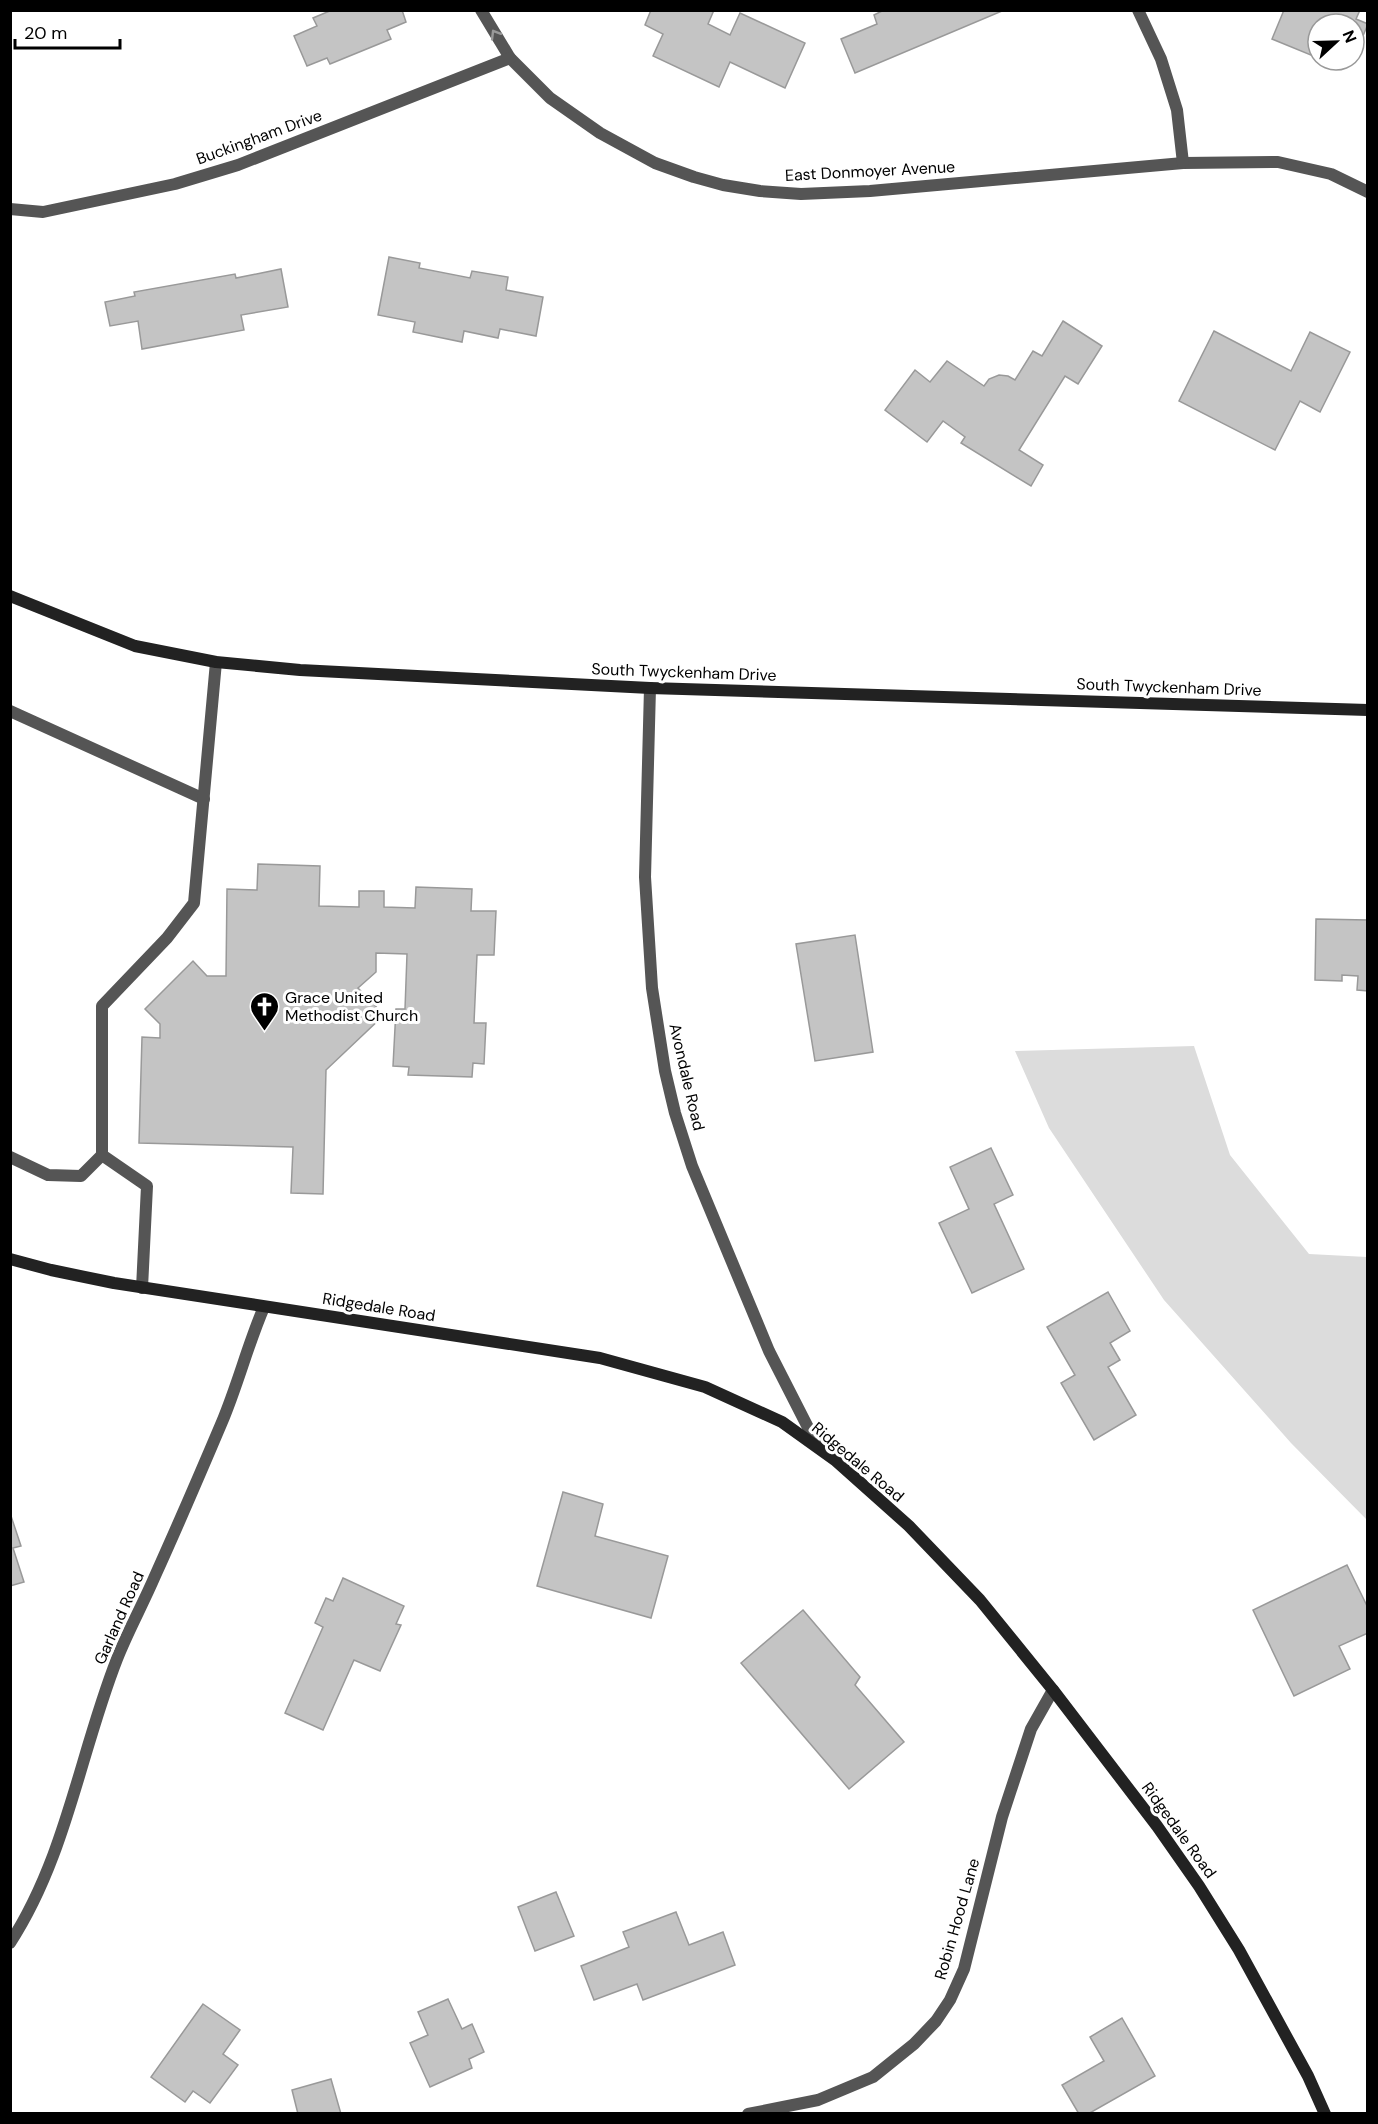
<svg xmlns="http://www.w3.org/2000/svg" width="1378" height="2124" viewBox="0 0 1378 2124" font-family="'DM Sans',sans-serif">
<style>
.green{fill:#dcdcdc}
.building{fill:#c4c4c4;stroke:#999;stroke-width:1.5}
.lines{fill:none;stroke-linecap:round;stroke-linejoin:round}
.lane{stroke:#555;stroke-width:12}
.street{stroke:#555;stroke-width:12}
.secondary{stroke:#222;stroke-width:12}
.oneway{stroke:#999}
.labels{text-anchor:middle;dominant-baseline:central;stroke-width:6;stroke-linejoin:round;paint-order:stroke}
.street-label{font-size:16px;fill:#000;stroke:#fff}
.poi-label{font-size:16px;fill:#000;stroke:#fff;text-anchor:start}
</style>
<rect width="100%" height="100%" fill="#fff"/>
<polygon class="green" points="1194,1046 1230,1155 1309,1254 1367,1257 1367,1520 1291,1443 1164,1300 1049,1128 1015,1051"/>
<g class="building">
<polygon points="332,10 402,10 406,22 387,30 391,39 330,64 327,58 307,66 294,36 317,26 313,18"/>
<polygon points="651,10 714,10 708,24 730,35 740,13 805,43 785,88 730,62 719,87 653,56 663,34 645,25"/>
<polygon points="884,10 1002,10 1002,11 855,73 841,39 877,24 874,15"/>
<polygon points="1284,10 1360,10 1356,19 1368,24 1355,55 1354,24 1318,24 1318,58 1272,39"/>
<polygon points="1322,60 1338,60 1335,66"/>
<polygon points="389,257 420,263 419,268 470,278 472,271 508,277 506,290 543,297 536,336 500,329 498,338 464,331 462,342 413,332 415,322 378,315"/>
<polygon points="281,269 288,307 241,315 244,330 142,349 138,321 110,326 105,302 135,296 134,292 235,274 236,278"/>
<polygon points="1063,321 1102,346 1078,384 1065,376 1019,450 1043,465 1031,486 961,443 965,437 943,421 927,442 885,410 915,370 930,382 947,361 984,386 989,379 999,375 1008,376 1015,380 1033,351 1042,356"/>
<polygon points="1214,331 1291,371 1310,332 1350,352 1320,412 1300,401 1275,450 1179,401"/>
<polygon points="258,864 320,866 319,906 359,907 359,891 384,891 384,907 415,908 416,887 472,889 471,911 496,911 494,955 477,955 474,1023 486,1023 484,1064 473,1063 472,1077 408,1075 409,1067 393,1066 396,1009 405,1009 407,954 376,953 376,972 358,988 384,1015 326,1070 323,1194 291,1193 293,1147 139,1143 142,1037 160,1038 160,1024 145,1009 193,961 207,976 226,976 227,889 257,890"/>
<polygon points="1316,919 1368,920 1368,991 1357,990 1358,976 1342,975 1342,981 1315,980"/>
<polygon points="855,935 873,1052 815,1061 796,944"/>
<polygon points="991,1148 1013,1195 994,1204 1024,1269 972,1293 939,1223 969,1209 950,1167"/>
<polygon points="1108,1292 1130,1331 1110,1343 1120,1360 1108,1367 1136,1415 1094,1440 1061,1383 1075,1375 1047,1327"/>
<polygon points="563,1492 603,1504 595,1536 668,1556 651,1618 537,1586"/>
<polygon points="10,1513 21,1546 13,1548 24,1582 10,1586"/>
<polygon points="1347,1565 1368,1608 1368,1633 1339,1646 1350,1669 1294,1696 1253,1610"/>
<polygon points="343,1578 404,1606 396,1624 401,1625 380,1671 354,1660 323,1730 285,1713 323,1627 315,1623 326,1598 333,1601"/>
<polygon points="803,1610 860,1677 855,1685 904,1742 849,1789 741,1663"/>
<polygon points="556,1892 574,1936 535,1951 518,1907"/>
<polygon points="676,1912 689,1945 723,1932 735,1965 643,2000 637,1984 594,2000 581,1966 629,1947 623,1932"/>
<polygon points="448,1999 462,2029 472,2024 484,2052 469,2059 472,2068 430,2087 410,2043 428,2035 418,2012"/>
<polygon points="203,2004 240,2030 223,2054 238,2065 210,2103 193,2091 185,2102 151,2077"/>
<polygon points="1122,2018 1155,2076 1088,2114 1079,2114 1062,2085 1104,2061 1090,2037"/>
<polygon points="331,2079 341,2114 298,2114 292,2090"/>
</g>
<g class="lines">
<g class="lane">
<polyline points="10,711 204,799"/>
<polyline points="10,1157 48,1175 81,1176 102,1155"/>
<polyline points="142,1288 147,1186 102,1155 102,1006 167,938 194,903 216,662"/>
</g>
<g class="street">
<polyline points="481,10 510,58 550,98 600,133 655,163 694,177 723,185 760,191 801,194 870,191 1183,163 1278,162 1331,174 1368,192"/>
<polyline points="1138,10 1161,59 1177,110 1183,163"/>
<polyline points="10,209 43,212 175,184 238,165 510,58"/>
<polyline points="650,688 645,877 652,988 665,1071 675,1113 692,1166 769,1351 818,1447"/>
<path d="M10,1943C66,1857 80,1753 117,1659C128,1631 143,1604 155,1576C178,1525 200,1474 222,1422C238,1384 248,1344 264,1307"/>
<polyline points="748,2114 818,2100 873,2077 914,2044 936,2021 950,2000 964,1969 1002,1817 1031,1729 1053,1690"/>
</g>
<g class="secondary">
<polyline points="10,596 135,646 216,662 300,670 650,688 1368,710"/>
<polyline points="10,1259 51,1270 114,1283 600,1358 705,1387 782,1422 835,1460 909,1526 980,1600 1053,1690 1157,1826 1199,1886 1239,1950 1308,2076 1325,2114"/>
</g>
</g>
<defs><path id="oneway-chevron" d="M-2-3.5L2.5 0L-2 3.5" fill="none" stroke-width="1.6" stroke-linecap="round" stroke-linejoin="round" transform="scale(1.5)"/></defs>
<use class="oneway" href="#oneway-chevron" transform="translate(495 34) rotate(-121)"/>
<defs>
<symbol id="church-pin" viewBox="-11 -11 22 30"><path d="M0 17L-7.5 6A9.5 9.5 0 1 1 7.5 6Z" fill="#000" stroke="#fff"/><path d="M-1.2-6h2.4v3.5h3.3v2.4h-3.3V6h-2.4V-.1h-3.3v-2.4h3.3Z" fill="#fff"/></symbol>
</defs>
<g fill-rule="evenodd">
<use href="#church-pin" x="248" y="990" width="33" height="45"/>
</g>
<g class="labels">
<g class="street-label">
<text transform="translate(259 137) rotate(-20)">Buckingham Drive</text>
<text transform="translate(870 171) rotate(-3)">East Donmoyer Avenue</text>
<text transform="translate(684 672) rotate(2)">South Twyckenham Drive</text>
<text transform="translate(1169 687) rotate(2)">South Twyckenham Drive</text>
<text transform="translate(687 1077) rotate(77)">Avondale Road</text>
<text transform="translate(379 1307) rotate(9)">Ridgedale Road</text>
<text transform="translate(858 1462) rotate(40)">Ridgedale Road</text>
<text transform="translate(119 1618) rotate(-66)">Garland Road</text>
<text transform="translate(1179 1830) rotate(54)">Ridgedale Road</text>
<text transform="translate(957 1919) rotate(-74)">Robin Hood Lane</text>
</g>
<g class="poi-label">
<text x="285" y="997">Grace United<tspan x="285" dy="18">Methodist Church</tspan></text>
</g>
</g>
<rect width="1378" height="2124" fill="none" stroke="#000000" stroke-width="24"/>
<g transform="translate(1336 42) rotate(68)"><circle r="28" fill="#ffffff" stroke="#999999" stroke-width="1.5"/>
<path d="M0-4.5L10 22L0 15L-10 22Z" fill="#000000"/>
<text y="-9" font-size="16" font-weight="bold" text-anchor="middle" fill="#000000">N</text>
</g>
<path d="M15 39v9h105v-9" fill="none" stroke="#000000" stroke-width="3"/>
<text x="24" y="39" font-size="18" fill="#000000" stroke="#ffffff" stroke-width="4.5" paint-order="stroke">20 m</text>
</svg>
